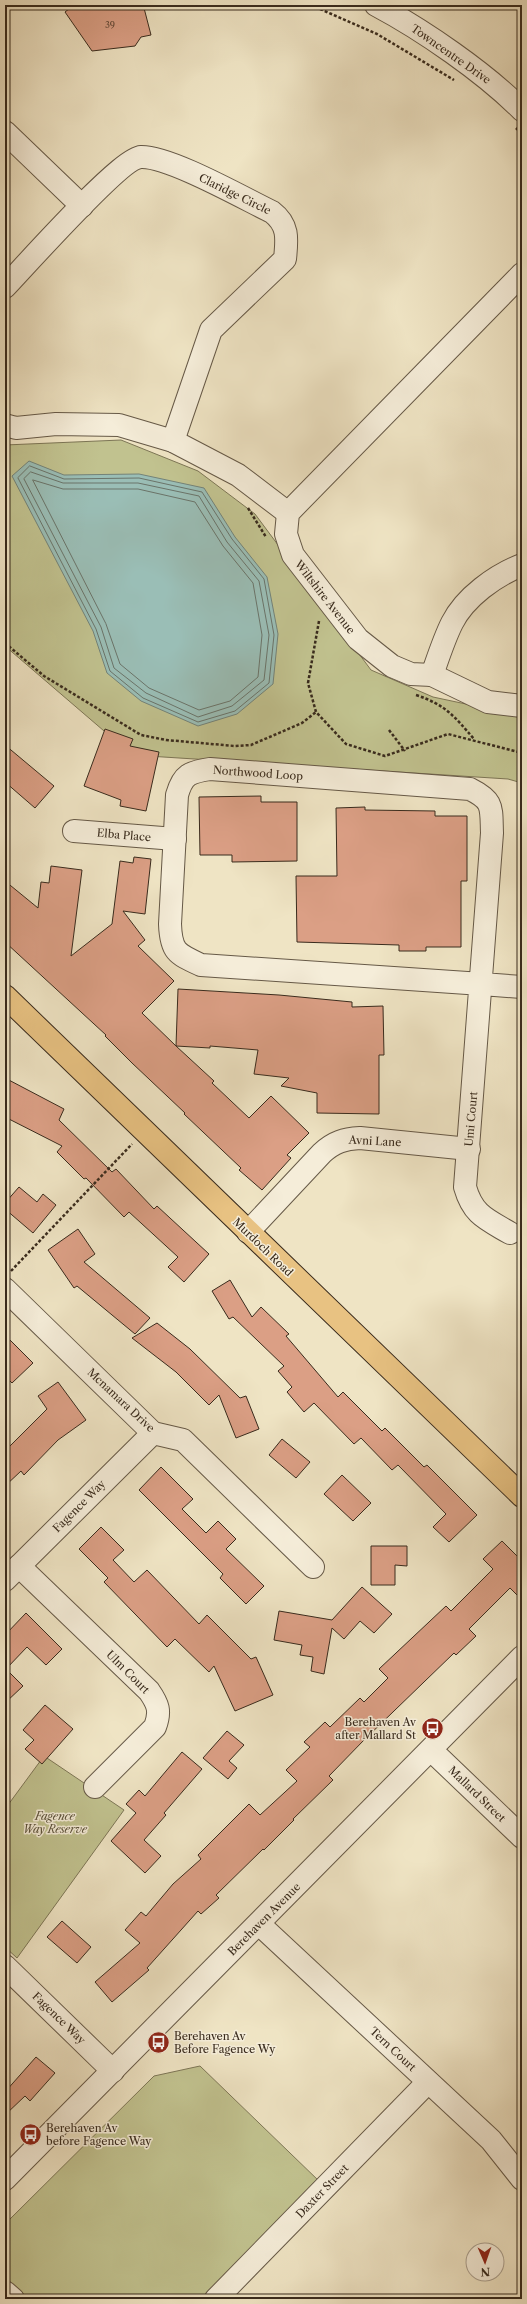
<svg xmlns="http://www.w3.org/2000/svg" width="527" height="2304" viewBox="0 0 527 2304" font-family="'Libre Caslon Text',serif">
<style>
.green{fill:#c1c28f;stroke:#7d7656}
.water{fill:#9abeb6;stroke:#738379}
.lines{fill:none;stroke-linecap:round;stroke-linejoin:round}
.shore{stroke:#6a746a;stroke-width:1}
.building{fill:#db9f85;stroke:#392b1d}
.minor-casing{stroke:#665947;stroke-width:24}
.major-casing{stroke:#392b1d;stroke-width:24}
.path{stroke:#392b1d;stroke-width:2.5;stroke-dasharray:3 2;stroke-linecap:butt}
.minor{stroke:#f5edd9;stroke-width:22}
.major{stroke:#e8c282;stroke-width:22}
.labels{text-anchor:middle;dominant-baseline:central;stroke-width:3;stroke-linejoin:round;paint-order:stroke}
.number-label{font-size:9px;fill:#624837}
.street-label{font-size:11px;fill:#392b1d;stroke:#f5edd9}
.poi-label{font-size:11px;fill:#392b1d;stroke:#f5edd9;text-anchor:start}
.park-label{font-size:11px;font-style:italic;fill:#5b513a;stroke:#f5edd9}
</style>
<rect width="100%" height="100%" fill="#efe4c4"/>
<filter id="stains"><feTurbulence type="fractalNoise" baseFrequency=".005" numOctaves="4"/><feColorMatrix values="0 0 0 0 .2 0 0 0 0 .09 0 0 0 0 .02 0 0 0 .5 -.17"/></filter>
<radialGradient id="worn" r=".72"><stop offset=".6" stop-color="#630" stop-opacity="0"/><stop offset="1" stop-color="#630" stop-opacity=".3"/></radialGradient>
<g class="green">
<polygon points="121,440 198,471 255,514 371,670 433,697 522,716 522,783 508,779 132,755 5,646 5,445"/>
<polygon points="44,1756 124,1810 17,1958 5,1947 5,1809"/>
<polygon points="200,2066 320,2182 205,2299 20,2299 5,2284 5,2224 154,2076"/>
</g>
<polygon class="water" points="29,461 64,475 139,474 204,488 235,537 267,577 278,634 273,684 237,714 198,726 141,701 107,673 93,631 12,476"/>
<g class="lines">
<g class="shore">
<polygon points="30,466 64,479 139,478 202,492 232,539 264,579 274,635 269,683 235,711 198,722 143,698 110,671 96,629 18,478"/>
<polygon points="31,472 63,483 138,483 199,496 227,542 259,581 269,635 264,680 232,706 198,717 146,693 114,668 101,627 24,479"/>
<polygon points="33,480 63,489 138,489 195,502 223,546 253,583 262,635 258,677 230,701 199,710 149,688 120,664 106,624"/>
</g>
</g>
<g class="building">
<polygon points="74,5 137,5 144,8 151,35 141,37 135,46 92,51 65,12"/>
<polygon points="105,729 133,739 130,746 159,752 146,811 120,806 121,800 84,786"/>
<polygon points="5,745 54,786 35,808 5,782"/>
<polygon points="261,796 261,802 297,802 297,861 232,862 232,855 200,855 199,797"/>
<polygon points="365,807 365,810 435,811 435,816 467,816 467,881 461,881 461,947 426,947 426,951 399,951 399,945 297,942 296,876 337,876 336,808"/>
<polygon points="134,857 151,859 145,914 123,911 145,940 138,946 174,981 142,1013 176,1046 178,989 279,995 352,1002 352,1007 383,1006 384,1055 379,1055 379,1114 317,1113 317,1093 281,1086 289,1078 254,1074 258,1050 210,1046 210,1048 176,1046 214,1081 212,1083 249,1118 271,1096 309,1133 287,1155 291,1158 262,1190 239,1170 241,1168 184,1114 185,1113 132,1063 105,1036 106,1035 5,942 5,881 38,908 41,882 49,883 51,866 82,870 71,956 112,924 120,861 133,863"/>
<polygon points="5,1078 64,1109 59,1120 112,1172 116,1169 154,1209 157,1206 209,1254 184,1282 168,1267 178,1257 129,1212 124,1217 86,1178 84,1179 57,1152 62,1146 5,1117"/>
<polygon points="19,1187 37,1202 43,1194 56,1205 33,1233 5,1209 5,1203"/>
<polygon points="78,1229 95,1254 84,1262 150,1318 135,1334 77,1286 74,1288 48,1250"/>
<polygon points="230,1280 252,1317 261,1307 289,1334 286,1336 338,1397 343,1392 382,1431 385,1428 424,1467 427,1465 477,1515 449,1542 433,1527 446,1514 398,1465 392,1470 361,1438 354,1444 314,1403 304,1412 287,1392 292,1387 278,1371 284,1366 233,1317 229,1319 212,1291"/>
<polygon points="157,1323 190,1349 240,1398 246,1396 259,1429 236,1438 219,1395 209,1405 176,1372 132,1338"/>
<polygon points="5,1335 33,1363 12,1383 5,1376"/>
<polygon points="58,1382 86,1420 58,1440 24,1475 21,1471 5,1486 5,1451 47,1409 38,1396"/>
<polygon points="282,1439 310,1462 296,1478 269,1455"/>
<polygon points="161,1467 193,1499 182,1509 206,1533 218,1521 236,1539 226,1549 264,1586 246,1604 220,1578 223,1574 139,1490"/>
<polygon points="342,1475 371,1503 353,1521 324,1494"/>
<polygon points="101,1527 124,1550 113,1560 134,1582 147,1570 199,1624 207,1615 251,1659 256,1657 273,1695 235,1711 214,1666 209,1672 175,1639 167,1647 104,1582 108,1578 79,1549"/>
<polygon points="502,1541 522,1561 522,1600 510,1588 469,1629 476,1636 456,1655 454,1653 364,1740 329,1776 333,1780 293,1819 294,1820 264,1850 263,1849 216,1895 219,1898 201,1914 198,1911 147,1968 149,1970 112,2002 95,1982 140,1943 125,1930 141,1912 146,1916 173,1884 201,1859 198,1855 249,1804 260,1815 297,1781 286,1770 310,1747 304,1742 325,1722 330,1727 360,1698 364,1702 388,1678 379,1669 446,1606 451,1611 493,1569 483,1559"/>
<polygon points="371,1546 407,1546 407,1566 395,1565 395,1585 371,1585"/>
<polygon points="362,1587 392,1614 374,1633 360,1621 344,1639 332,1628 324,1674 311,1671 313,1657 300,1655 302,1645 274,1640 279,1611 332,1620"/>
<polygon points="26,1613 62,1649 46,1665 27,1647 6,1669 23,1686 5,1703 5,1635"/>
<polygon points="45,1705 73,1729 42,1764 25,1749 34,1740 23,1730"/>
<polygon points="227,1731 244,1745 229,1761 237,1768 228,1779 203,1758"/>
<polygon points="182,1752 202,1769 164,1813 166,1815 144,1840 161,1856 145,1873 111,1841 136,1813 126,1804 139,1790 145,1796"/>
<polygon points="62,1921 91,1947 77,1963 47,1937"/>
<polygon points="36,2057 55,2073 30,2101 25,2096 5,2115 5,2092"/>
</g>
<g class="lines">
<defs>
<g id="minor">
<path d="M376,5C423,30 484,72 522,110"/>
<polyline points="5,132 82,206"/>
<path d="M522,274L288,513L286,534L293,555L358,639L392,666L411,674L432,675C438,658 444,639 452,623C465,597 496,575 522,565"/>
<path d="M5,287C25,266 121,158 141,157C169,156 243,198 272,212C289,225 287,239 285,259L211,330L173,441"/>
<polyline points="5,425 16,428 56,424 119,425 173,441 238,475 288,513"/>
<polyline points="432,675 488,702 522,706"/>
<polyline points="74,831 175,839"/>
<path d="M248,1232L322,1153C334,1142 344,1139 360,1138L469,1149"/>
<path d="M510,1233C486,1219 473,1215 465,1187L492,833C491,807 494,801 470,789L210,769C190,772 183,774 177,795L170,924C171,952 177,954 201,965L482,984L522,987"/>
<polyline points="5,1289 153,1433 183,1440 313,1567"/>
<path d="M19,1566L149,1691C158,1704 161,1711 155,1727L95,1787"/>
<polyline points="5,1580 153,1433"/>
<polyline points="431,1750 522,1837"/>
<polyline points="259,1924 491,2140 522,2179"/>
<polyline points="5,1966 113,2071"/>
<polyline points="5,2179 522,1657"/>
<polyline points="5,2292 13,2299"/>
<polyline points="216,2299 428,2082"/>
</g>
<polyline id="major" points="5,996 522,1496"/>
</defs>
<use href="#minor" class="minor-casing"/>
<use href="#major" class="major-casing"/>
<g class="path">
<polyline points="311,5 377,34 454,80"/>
<polyline points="516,128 522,134"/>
<polyline points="248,508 266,537"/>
<polyline points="319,621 308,683 316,712 346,744 385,756 448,734 522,753"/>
<polyline points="5,643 44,676 141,735 166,740 235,746 251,745 302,723 316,712"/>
<path d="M416,695C446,705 454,716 474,739"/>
<polyline points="389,730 405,751"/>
<polyline points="11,1271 132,1144"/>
</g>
<use href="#minor" class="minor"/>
<use href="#major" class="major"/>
</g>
<defs>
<symbol id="bus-disc" viewBox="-11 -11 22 22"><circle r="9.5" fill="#8f2418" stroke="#f5edd9"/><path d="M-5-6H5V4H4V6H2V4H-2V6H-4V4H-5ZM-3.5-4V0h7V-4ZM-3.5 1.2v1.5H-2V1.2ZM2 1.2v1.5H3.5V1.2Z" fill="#fff"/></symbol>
</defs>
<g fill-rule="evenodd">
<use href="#bus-disc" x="420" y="1716" width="25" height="25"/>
<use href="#bus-disc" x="146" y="2030" width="25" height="25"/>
<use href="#bus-disc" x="18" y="2122" width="25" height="25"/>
</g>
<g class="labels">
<g class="number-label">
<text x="110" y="24">39</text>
</g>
<g class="street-label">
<text transform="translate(451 54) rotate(35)">Towncentre Drive</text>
<text transform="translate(235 194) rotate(26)">Claridge Circle</text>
<text transform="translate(325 597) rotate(52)">Wiltshire Avenue</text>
<text transform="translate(258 773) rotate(4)">Northwood Loop</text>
<text transform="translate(124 835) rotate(5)">Elba Place</text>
<text transform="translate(471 1119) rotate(-85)">Umi Court</text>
<text transform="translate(375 1141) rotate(3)">Avni Lane</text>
<text transform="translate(263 1247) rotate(44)">Murdoch Road</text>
<text transform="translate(121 1400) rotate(43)">Mcnamara Drive</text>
<text transform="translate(79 1506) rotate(-45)">Fagence Way</text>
<text transform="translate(128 1672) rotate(45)">Ulm Court</text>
<text transform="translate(477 1794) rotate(44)">Mallard Street</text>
<text transform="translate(264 1919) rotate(-45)">Berehaven Avenue</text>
<text transform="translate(59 2018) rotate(44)">Fagence Way</text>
<text transform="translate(393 2049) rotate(43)">Tern Court</text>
<text transform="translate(322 2191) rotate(-46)">Daxter Street</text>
</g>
<g class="poi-label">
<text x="416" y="1722" text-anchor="end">Berehaven Av<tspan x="416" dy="13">after Mallard St</tspan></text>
<text x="174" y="2036">Berehaven Av<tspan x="174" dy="13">Before Fagence Wy</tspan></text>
<text x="46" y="2128">Berehaven Av<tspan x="46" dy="13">before Fagence Way</tspan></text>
</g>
<g class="park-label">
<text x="55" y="1816">Fagence<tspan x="55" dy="13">Way Reserve</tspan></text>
</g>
</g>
<rect width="527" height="2304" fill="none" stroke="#efe4c4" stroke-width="20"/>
<rect x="6" y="6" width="515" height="2292" fill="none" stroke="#392b1d" stroke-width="2"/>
<rect x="10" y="10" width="507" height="2284" fill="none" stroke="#392b1d"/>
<g transform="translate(485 2262) rotate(178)"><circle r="19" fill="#f5edd9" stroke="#aa9f8e"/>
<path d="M0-3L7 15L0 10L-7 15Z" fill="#8f2418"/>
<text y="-6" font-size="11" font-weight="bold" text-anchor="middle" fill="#392b1d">N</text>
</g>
<rect width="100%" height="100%" filter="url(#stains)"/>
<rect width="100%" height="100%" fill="url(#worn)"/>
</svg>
